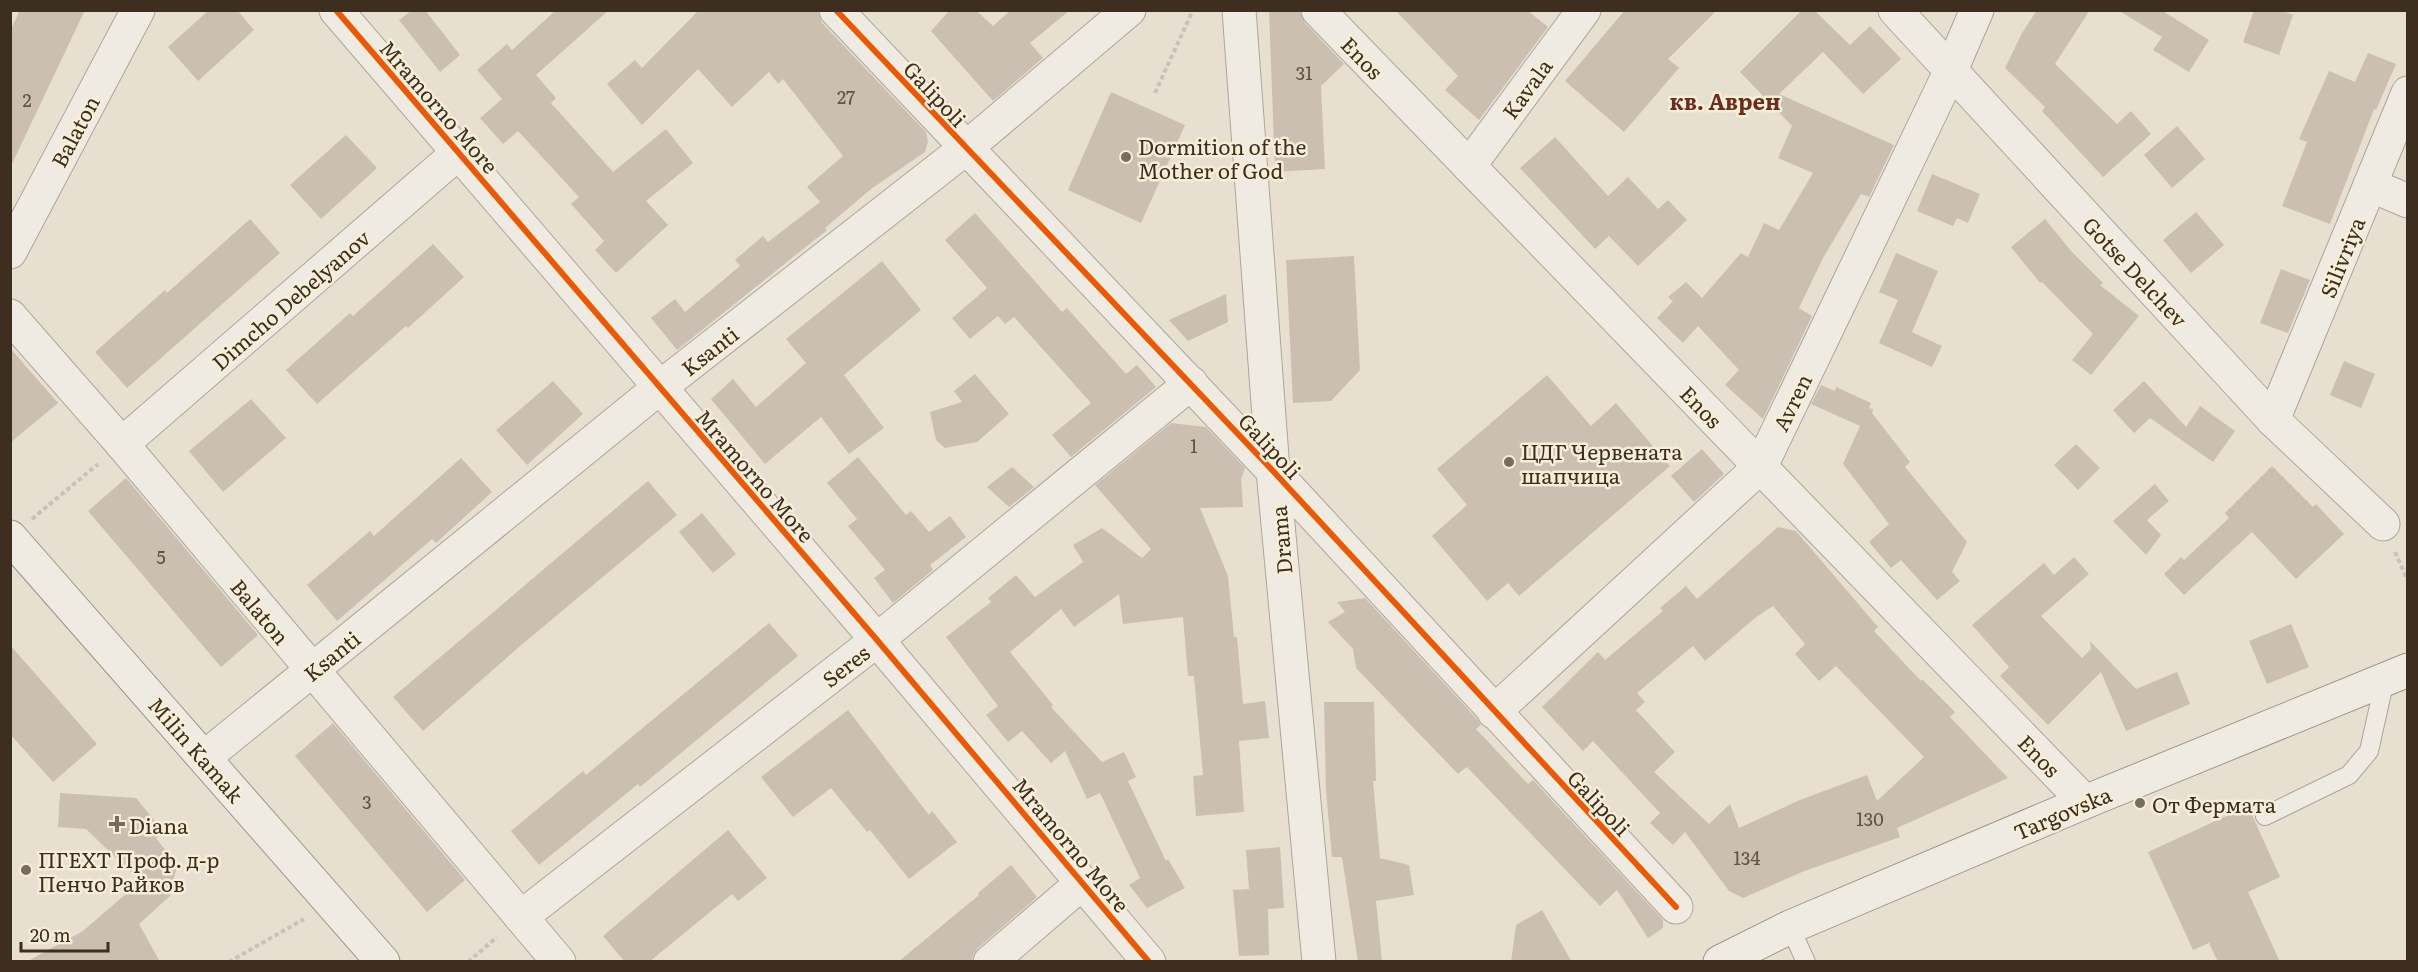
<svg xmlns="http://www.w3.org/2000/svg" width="2418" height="972" viewBox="0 0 2418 972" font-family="Literata,serif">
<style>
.building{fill:#cbbfb2;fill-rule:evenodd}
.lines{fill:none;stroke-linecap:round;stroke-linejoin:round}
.lane-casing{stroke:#ada599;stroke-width:20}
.street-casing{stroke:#ada599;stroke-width:35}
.secondary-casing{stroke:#9c958a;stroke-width:35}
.path{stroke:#c8c2b9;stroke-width:4;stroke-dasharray:4.5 3;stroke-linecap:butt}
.lane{stroke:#efebe3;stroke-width:18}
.street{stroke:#efebe3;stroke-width:33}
.secondary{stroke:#efebe3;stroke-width:33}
.cycleway-casing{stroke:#f7eed8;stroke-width:10}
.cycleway{stroke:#e8590c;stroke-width:6}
.poi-dot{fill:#786c5e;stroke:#f7eed8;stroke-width:2}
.labels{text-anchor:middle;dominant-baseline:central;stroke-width:5;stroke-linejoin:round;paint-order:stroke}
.number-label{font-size:18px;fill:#605244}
.street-label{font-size:21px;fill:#3d2e20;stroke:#f7eed8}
.poi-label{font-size:21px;fill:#3d2e20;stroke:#f7eed8;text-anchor:start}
.neighbourhood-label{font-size:22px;font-weight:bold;fill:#6b2e1e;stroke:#f7eed8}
</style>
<rect width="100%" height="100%" fill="#e7e0d1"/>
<g class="building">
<polygon points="20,10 85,10 10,168 10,31"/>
<polygon points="209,10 237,10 254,30 198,81 168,47"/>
<polygon points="412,10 425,10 460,55 440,72 399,20"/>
<polygon points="556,10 609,10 536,75 556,98 551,103 613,172 666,129 693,163 646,201 668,225 616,273 595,250 604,241 571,204 579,197 518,131 503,144 480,118 502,99 477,70 507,44 512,50"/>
<polygon points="699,10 818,10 822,23 926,132 928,142 925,152 871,189 825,228 827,230 677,350 651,318 675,299 685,312 740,266 735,260 763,236 768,242 820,202 807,187 843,156 783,79 778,84 769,72 732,107 698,69 642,125 607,84 635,60 642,68"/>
<polygon points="950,10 976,10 993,26 1011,10 1070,10 1030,43 1043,58 993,101 931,31"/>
<polygon points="1269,10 1300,10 1305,23 1344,64 1321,86 1325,169 1275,172"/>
<polygon points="1395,10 1527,10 1548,27 1479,120 1445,90 1458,76"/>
<polygon points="1625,10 1717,10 1668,59 1679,68 1624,132 1565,81"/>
<polygon points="1802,10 1814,10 1850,45 1870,26 1901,59 1863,94 1823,52 1779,94 1894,145 1869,197 1861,194 1823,258 1799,308 1812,316 1763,419 1725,385 1739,370 1698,326 1683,343 1657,318 1673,301 1668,297 1686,282 1702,298 1741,253 1748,257 1764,223 1779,230 1813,173 1778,158 1792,126 1740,72"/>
<polygon points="2037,10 2090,10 2055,64 2117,124 2131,111 2151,134 2103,177 2042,111 2045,107 2005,68 2022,33"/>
<polygon points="2118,10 2161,10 2209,40 2189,72 2153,50 2162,37"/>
<polygon points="2254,10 2281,10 2293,15 2279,55 2243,42"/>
<polygon points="2368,53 2396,64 2376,110 2374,109 2330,224 2282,206 2307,142 2299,139 2329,71 2355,82"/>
<polygon points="1111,92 1185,125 1141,223 1068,190"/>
<polygon points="2177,126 2205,159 2172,188 2144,155"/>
<polygon points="346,135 377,168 321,219 290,185"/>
<polygon points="1555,137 1608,196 1628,177 1658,209 1668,200 1687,220 1638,266 1609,236 1595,249 1520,168"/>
<polygon points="1932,174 1980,194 1968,223 1957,218 1953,226 1917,211"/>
<polygon points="2196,212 2224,245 2191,273 2163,240"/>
<polygon points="975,213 1062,312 1067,308 1126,374 1137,365 1156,387 1071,457 1052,435 1091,403 1014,317 1005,324 998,316 970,339 952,318 987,288 945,240"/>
<polygon points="250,219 280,253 127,388 95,352 165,290 167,293"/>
<polygon points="2045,219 2072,252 2103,283 2100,285 2139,316 2091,375 2072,360 2093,334 2042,282 2040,283 2011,247"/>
<polygon points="433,244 464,277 408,328 406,326 317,404 286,370 350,313 353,316"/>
<polygon points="1896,253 1938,271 1912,332 1942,346 1932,367 1879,343 1898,300 1879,292"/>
<polygon points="1354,256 1360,370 1331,401 1293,403 1286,260"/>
<polygon points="882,261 921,310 844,375 884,428 849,454 821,417 765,464 711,399 733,379 756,407 806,363 786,339"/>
<polygon points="2281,269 2310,280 2288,333 2260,323"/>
<polygon points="1226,294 1228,322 1188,341 1169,320"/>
<polygon points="10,348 58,403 10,443"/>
<polygon points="2344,361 2375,374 2361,408 2330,395"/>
<polygon points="975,374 1009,414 977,442 945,448 936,440 930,412 962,402 954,391"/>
<polygon points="1547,375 1591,426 1616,403 1670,466 1519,596 1508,583 1487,601 1432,536 1467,505 1437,469"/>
<polygon points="553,381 583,414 527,465 496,430"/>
<polygon points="2144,381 2186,427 2200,406 2235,431 2213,462 2150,418 2134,433 2113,410"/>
<polygon points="1821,385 1835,391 1836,387 1871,403 1869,408 1873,409 1872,413 1910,462 1905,467 1967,542 1952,572 1960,581 1937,600 1901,560 1891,568 1869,542 1889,524 1843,464 1860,426 1811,404"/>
<polygon points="251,399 286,438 223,492 189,451"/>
<polygon points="1171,423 1206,427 1245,468 1241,479 1243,507 1200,508 1228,576 1234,637 1237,637 1243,704 1265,701 1269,738 1239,741 1244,812 1196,816 1193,776 1203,775 1194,676 1188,676 1183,617 1123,624 1119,594 1074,627 1061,609 1010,652 1053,705 1051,707 1102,762 1124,752 1136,777 1128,781 1166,861 1168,859 1185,888 1147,908 1129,885 1140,878 1100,793 1087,799 1065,751 1051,763 1022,731 1008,742 986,715 998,706 946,637 991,602 988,598 1016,575 1035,597 1083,562 1073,545 1102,528 1142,558 1151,549 1095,485"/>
<polygon points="2076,444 2100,468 2078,490 2054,465"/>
<polygon points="1702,449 1724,474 1694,502 1671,476"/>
<polygon points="858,457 906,515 911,511 929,532 950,516 966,537 930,565 933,570 893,603 874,578 885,570 848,526 857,519 827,483"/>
<polygon points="461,458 492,492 436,543 432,539 337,621 307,585 370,531 374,536"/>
<polygon points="2272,466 2313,507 2316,504 2344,534 2296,579 2252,532 2184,595 2164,574 2181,557 2184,560 2229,518 2225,513"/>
<polygon points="1012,467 1034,487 1009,507 987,487"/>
<polygon points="126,478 258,635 221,667 88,511"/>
<polygon points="648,481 677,515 519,647 423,731 393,697"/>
<polygon points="2155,484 2169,501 2147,520 2161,535 2146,555 2113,521"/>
<polygon points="702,513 736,554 713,573 679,532"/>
<path d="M1778,527L1796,531L1878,627L1874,631L1921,681L1922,679L1955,712L1950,717L2008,778L1897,828L1900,837L1802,872L1743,898L1729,891L1685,832L1673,845L1650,823L1660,813L1593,741L1583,751L1542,707L1598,652L1605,660L1663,611L1660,608L1686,586L1697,599ZM1773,606L1805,644L1795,654L1819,681L1836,666L1924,757L1877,801L1867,775L1800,800L1739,828L1730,804L1709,824L1654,772L1675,752L1636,710L1645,702L1637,693L1693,646L1705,661L1755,618Z"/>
<polygon points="2074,557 2089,574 2041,616 2082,658 2091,649 2090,641 2136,689 2177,672 2190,704 2126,731 2101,672 2048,725 2000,676 2009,667 1972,625 2044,563 2054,575"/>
<polygon points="1365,598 1478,720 1481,725 1476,729 1528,784 1533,780 1663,920 1663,928 1648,938 1617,890 1600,906 1467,767 1458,774 1356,668 1353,649 1328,622 1345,612 1337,602"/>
<polygon points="769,623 798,656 640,787 638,784 539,865 511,831 583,771 586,775"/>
<polygon points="2291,624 2309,667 2267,684 2249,641"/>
<polygon points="10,645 97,744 53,782 10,734"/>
<polygon points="1324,702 1374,702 1376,781 1373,781 1380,858 1409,865 1414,895 1376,901 1382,962 1358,962 1342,857 1332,857 1326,791"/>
<polygon points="848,710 929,815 932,811 957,842 909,879 870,830 867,832 831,788 793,817 761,777"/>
<polygon points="333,723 465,880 427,912 295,756"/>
<polygon points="60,793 136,798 164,832 156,838 177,865 170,896 139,924 160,962 26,962 83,931 127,893 125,891 137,878 86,829 58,827"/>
<polygon points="2248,806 2280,877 2248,892 2280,962 2218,962 2209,943 2193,950 2148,852"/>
<polygon points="728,830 767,878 738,901 732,894 649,962 625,962 603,936"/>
<polygon points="1280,847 1284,908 1268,909 1269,955 1239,956 1233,890 1249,889 1246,850"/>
<polygon points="1011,865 1037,897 978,948 973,955 972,962 898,962 979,895 978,893"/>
<polygon points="1542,910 1572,962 1511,962 1516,925"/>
</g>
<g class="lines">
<defs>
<g id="lane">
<polyline points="2265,816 2349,775 2369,751 2385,679"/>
<polyline points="1790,927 1806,962"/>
</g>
<g id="street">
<polyline points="336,10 877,640 1149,962"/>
<polyline points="836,10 1273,471 1676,907"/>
<polyline points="1239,10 1273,471 1319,962"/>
<polyline points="1318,10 2085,802"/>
<polyline points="1895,10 2273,420 2383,524"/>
<polyline points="1469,166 1584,10"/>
<polyline points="2370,185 2408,201"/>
<polyline points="10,252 138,10"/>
<polyline points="10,316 122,444 559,962"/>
<polyline points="2273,420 2408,93"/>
<polyline points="122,444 458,153"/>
<polyline points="1494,712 1761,466 1951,70 1977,10"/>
<polyline points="205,757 659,388 966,148 1129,10"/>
<polyline points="521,917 877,640 1191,383"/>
<polyline points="990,962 1082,883"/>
</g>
<g id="secondary">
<polyline points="10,537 383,962"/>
<polyline points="1720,962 1790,927 2085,802 2408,670"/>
</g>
</defs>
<use href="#lane" class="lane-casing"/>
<use href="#street" class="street-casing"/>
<use href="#secondary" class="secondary-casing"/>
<g class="path">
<polyline points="1155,93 1193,10"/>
<polyline points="32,519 98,464"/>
<polyline points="2395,552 2408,581"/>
<polyline points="229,962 304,919"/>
<polyline points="468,962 497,937"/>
</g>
<use href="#lane" class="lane"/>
<use href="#street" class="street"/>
<use href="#secondary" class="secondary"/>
<defs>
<g id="cycleway">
<polyline points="336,10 877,640 1149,962"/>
<polyline points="836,10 1273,471 1676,907"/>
</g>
</defs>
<use href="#cycleway" class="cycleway-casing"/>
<use href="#cycleway" class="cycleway"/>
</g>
<g class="poi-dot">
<circle cx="1126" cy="157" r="6"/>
<circle cx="1509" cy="462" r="6"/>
<circle cx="2140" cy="803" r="6"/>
<path d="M114 815h6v6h6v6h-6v6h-6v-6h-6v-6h6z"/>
<circle cx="26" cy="870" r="6"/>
</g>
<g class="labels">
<g class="number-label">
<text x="1304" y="72">31</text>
<text x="846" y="96">27</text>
<text x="27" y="99">2</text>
<text x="1194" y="445">1</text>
<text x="161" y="556">5</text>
<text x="367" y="801">3</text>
<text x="1870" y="818">130</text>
<text x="1747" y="857">134</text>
</g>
<g class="street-label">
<text transform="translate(1363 57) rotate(46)">Enos</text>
<text transform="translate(1526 88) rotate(-54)">Kavala</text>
<text transform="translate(936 93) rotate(47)">Galipoli</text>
<text transform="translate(440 106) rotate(49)">Mramorno More</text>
<text transform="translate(74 131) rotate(-62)">Balaton</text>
<text transform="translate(2341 257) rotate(-68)">Silivriya</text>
<text transform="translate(2136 271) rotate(47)">Gotse Delchev</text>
<text transform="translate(290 299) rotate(-41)">Dimcho Debelyanov</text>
<text transform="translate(709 350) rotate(-38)">Ksanti</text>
<text transform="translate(1791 402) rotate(-64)">Avren</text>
<text transform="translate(1702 406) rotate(46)">Enos</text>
<text transform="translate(1271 445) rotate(47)">Galipoli</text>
<text transform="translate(756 475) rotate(49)">Mramorno More</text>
<text transform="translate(1280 540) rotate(-95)">Drama</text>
<text transform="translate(261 611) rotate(50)">Balaton</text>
<text transform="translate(331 655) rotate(-39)">Ksanti</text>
<text transform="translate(845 665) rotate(-38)">Seres</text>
<text transform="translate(197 749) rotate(49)">Milin Kamak</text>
<text transform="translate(2040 755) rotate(46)">Enos</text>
<text transform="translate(1600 802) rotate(47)">Galipoli</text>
<text transform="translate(2062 812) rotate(-23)">Targovska</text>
<text transform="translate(1072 844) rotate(50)">Mramorno More</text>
</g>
<g class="poi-label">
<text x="1138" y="145">Dormition of the<tspan x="1138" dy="24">Mother of God</tspan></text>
<text x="1521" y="450">ЦДГ Червената<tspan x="1521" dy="24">шапчица</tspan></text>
<text x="2152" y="803">От Фермата</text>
<text x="129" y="824">Diana</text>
<text x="38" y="858">ПГЕХТ Проф. д-р<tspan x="38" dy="24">Пенчо Райков</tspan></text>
</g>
<g class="neighbourhood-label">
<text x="1725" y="100">кв. Аврен</text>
</g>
</g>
<rect width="2418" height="972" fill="none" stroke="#3d2e20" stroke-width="24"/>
<path d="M21 942v9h87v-9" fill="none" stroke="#3d2e20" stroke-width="3"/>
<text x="30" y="942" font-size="18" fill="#3d2e20" stroke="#f7eed8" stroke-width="4.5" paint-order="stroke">20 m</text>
</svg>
